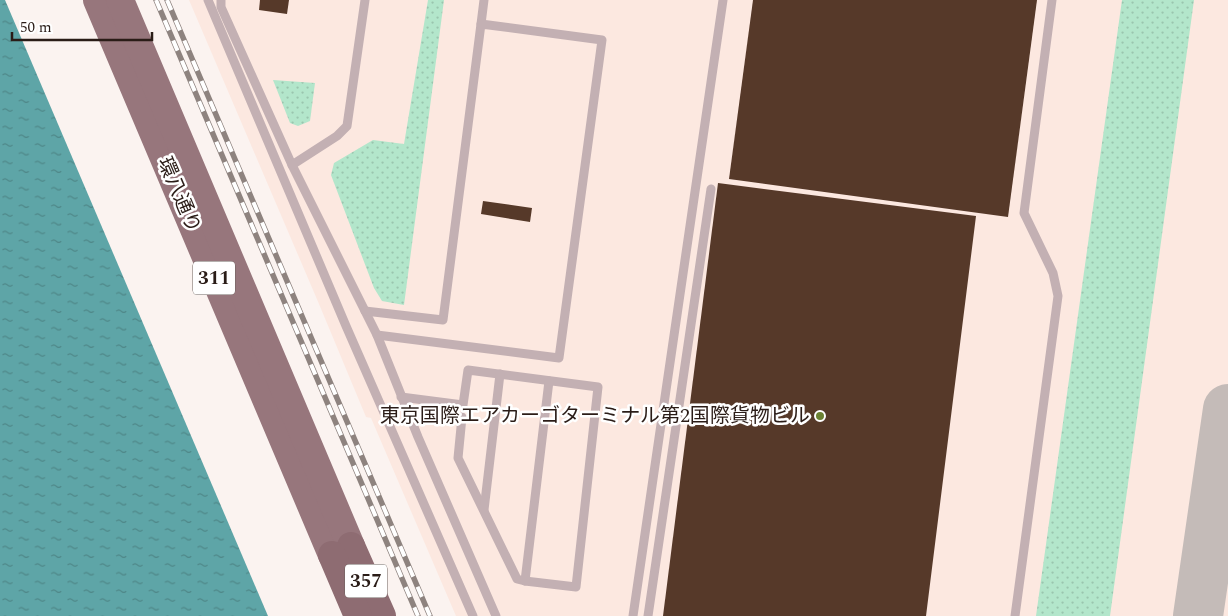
<svg xmlns="http://www.w3.org/2000/svg" width="1228" height="616" viewBox="0 0 1228 616" font-family="Spectral,'Noto Sans JP',serif">
<style>
.built{fill:#fce8e0}
.grass{fill:url(#grass-dots)}
.water{fill:url(#water-ripples)}
.lines{fill:none;stroke-linecap:round;stroke-linejoin:round}
.taxiway{stroke:#c4bbb8;stroke-width:50}
.building{fill:#563929}
.service{stroke:#c3b0b3;stroke-width:9}
.primary{stroke:#97767c;stroke-width:28}
.trunk{stroke:#8e6c72;stroke-width:28}
.rail-casing{stroke:#8e837f;stroke-width:5.5}
.rail{stroke:#fff;stroke-width:4;stroke-dasharray:11;stroke-linecap:butt}
.poi-dot{fill:#6a8132;stroke:#fff;stroke-width:2}
.labels{text-anchor:middle;dominant-baseline:central;stroke-width:5;stroke-linejoin:round;paint-order:stroke}
.shield{fill:#fff;stroke:#6a605d;stroke-width:1}
.shield-label{font-size:19px;font-weight:bold;fill:#2a1c17}
.street-label{font-size:20px;fill:#2a1c17;stroke:#fff}
.poi-label{font-size:20px;fill:#2a1c17;stroke:#fff;text-anchor:end}
</style>
<defs>
<pattern id="grass-dots" width="8" height="8" patternUnits="userSpaceOnUse" patternTransform="scale(1.25)"><rect width="8" height="8" fill="#b3e6cb"/><path d="M2 2h.1M6 6h.1" fill="none" stroke="#9ac5ae" stroke-width="1.8" stroke-linecap="round"/></pattern>
<pattern id="water-ripples" width="26" height="14" patternUnits="userSpaceOnUse" patternTransform="scale(1.25)"><rect width="26" height="14" fill="#5ea5a7"/><path d="M2 4q2-2 4 0t4 0M15 11q2-2 4 0t4 0" fill="none" stroke="#4e8687"/></pattern>
</defs>
<rect width="100%" height="100%" fill="#fbf3f0"/>
<polygon class="built" points="189,0 1228,0 1228,616 456,616 371,418 366,417 319,304"/>
<g class="grass">
<polygon points="428,0 444,0 404,305 382,301 374,288 331,175 334,163 373,140 404,144"/>
<polygon points="1122,0 1194,0 1110,616 1036,616"/>
<polygon points="273,80 315,83 310,121 298,126 290,123"/>
</g>
<polygon class="water" points="0,0 5,0 268,616 0,616"/>
<g class="lines">
<polyline class="taxiway" points="1198,616 1228,409"/>
</g>
<g class="building">
<polygon points="260,0 289,0 287,14 259,10"/>
<polygon points="753,0 1037,0 1008,217 729,179"/>
<polygon points="718,183 976,216 926,616 663,616"/>
<polygon points="483,201 532,208 530,222 481,214"/>
</g>
<g class="lines">
<g class="service">
<polyline points="208,0 346,326 473,616"/>
<polyline points="221,0 221,7 292,165 377,335 418,437 496,616"/>
<polyline points="481,24 484,0"/>
<polyline points="292,165 337,136 347,126 365,0"/>
<polyline points="365,311 443,320 481,24 602,40 559,358 377,335"/>
<polyline points="401,397 463,405 468,370 598,387 576,587 525,581 517,579 458,458 462,417 408,411"/>
<polyline points="484,510 500,374"/>
<polyline points="525,581 549,381"/>
<polyline points="633,616 723,0"/>
<polyline points="648,616 711,189"/>
<polyline points="1015,616 1058,296 1053,273 1024,213 1052,0"/>
</g>
<g class="primary">
<polyline points="97,0 332,555"/>
<polyline points="120,0 351,546"/>
</g>
<g class="trunk">
<polyline points="351,546 382,616"/>
<polyline points="332,555 358,616"/>
</g>
<defs>
<g id="rail">
<polyline points="156,0 418,616"/>
<polyline points="167,0 430,616"/>
</g>
</defs>
<use href="#rail" class="rail-casing"/>
<use href="#rail" class="rail"/>
</g>
<circle class="poi-dot" cx="820" cy="416" r="5"/>
<g class="labels">
<g class="shield">
<rect x="193" y="261.5" width="42" height="33" rx="4"/>
<rect x="345" y="564.5" width="42" height="33" rx="4"/>
</g>
<g class="shield-label">
<text x="214" y="278">311</text>
<text x="366" y="581">357</text>
</g>
<g class="street-label">
<text transform="translate(179 195) rotate(67)">環八通り</text>
</g>
<g class="poi-label">
<text x="810" y="416">東京国際エアカーゴターミナル第2国際貨物ビル</text>
</g>
</g>
<path d="M12 32v8h140v-8" fill="none" stroke="#2a1c17" stroke-width="2.5"/>
<text x="20" y="32" font-size="15" fill="#2a1c17" stroke="#ffffff" stroke-width="4" paint-order="stroke">50 m</text>
</svg>
